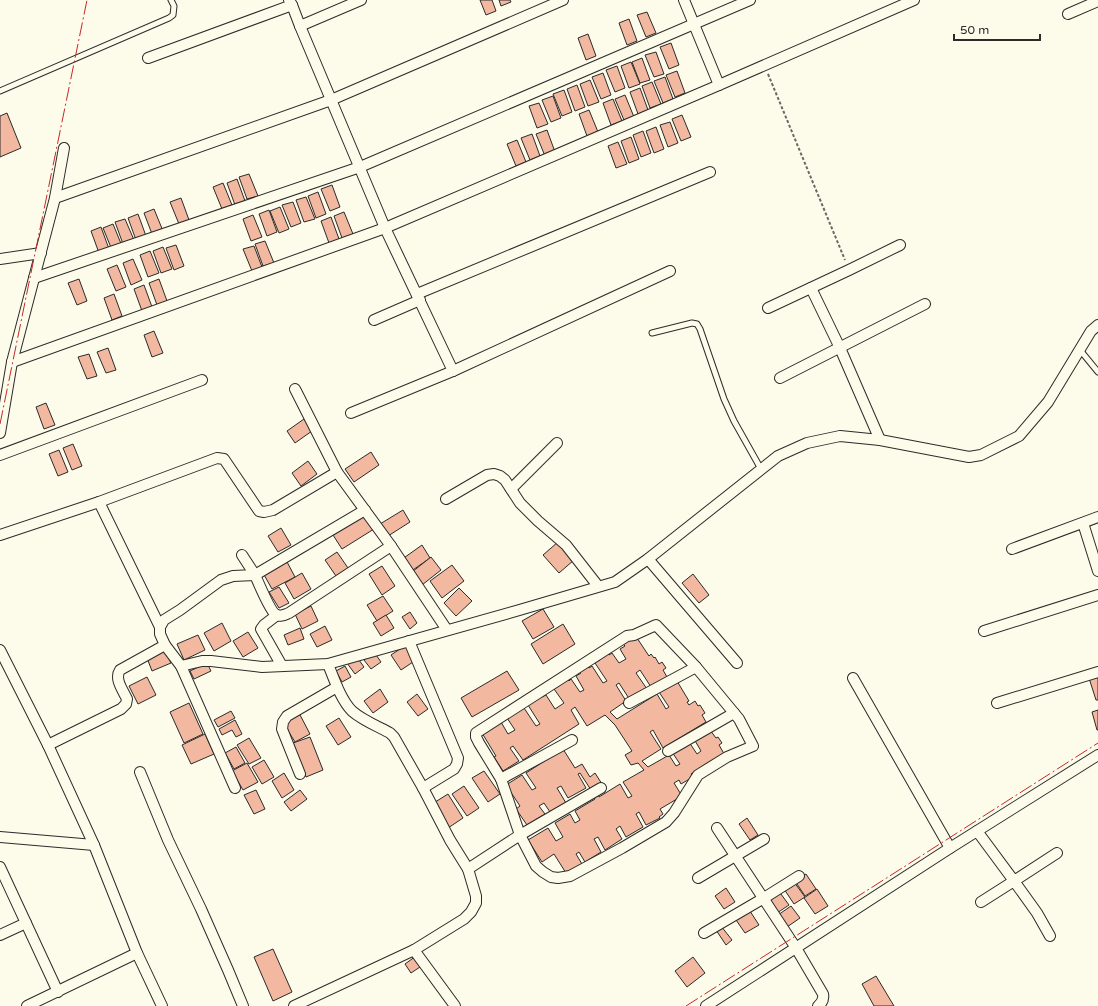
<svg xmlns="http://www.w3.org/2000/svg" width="1098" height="1006" viewBox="0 0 1098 1006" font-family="'Varela Round',sans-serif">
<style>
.building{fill:#f2b8a0;stroke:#2b2b2b}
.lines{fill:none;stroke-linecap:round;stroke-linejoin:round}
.lane-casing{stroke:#2b2b2b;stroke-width:7}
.street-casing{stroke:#2b2b2b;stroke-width:12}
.path{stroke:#6a6964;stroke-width:2;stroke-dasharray:3 2;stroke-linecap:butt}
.lane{stroke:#fdfbea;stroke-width:5}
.street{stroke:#fdfbea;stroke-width:10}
.power{stroke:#c62828;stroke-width:1;stroke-dasharray:14 3 2 3;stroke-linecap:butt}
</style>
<rect width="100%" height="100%" fill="#fdfbea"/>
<g class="building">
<polygon points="480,0 492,0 496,11 486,15"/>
<polygon points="499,0 510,0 511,2 501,6"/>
<polygon points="647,12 656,33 646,37 637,15"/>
<polygon points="629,19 637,41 627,45 619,23"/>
<polygon points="588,34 596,56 586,60 578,38"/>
<polygon points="671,43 679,65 669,69 660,47"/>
<polygon points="656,52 664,74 654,77 645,55"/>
<polygon points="642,58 650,80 640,83 632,62"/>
<polygon points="631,62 640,84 629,88 621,66"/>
<polygon points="617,66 625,88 615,92 606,70"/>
<polygon points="677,71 685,93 675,97 666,75"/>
<polygon points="603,73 611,95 601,99 592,77"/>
<polygon points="665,77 673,99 663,103 654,81"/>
<polygon points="590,80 599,102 588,106 580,84"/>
<polygon points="652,82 661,104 650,108 642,86"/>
<polygon points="577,85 585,107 575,111 567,89"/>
<polygon points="640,88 648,110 638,114 630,92"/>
<polygon points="564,90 572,112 562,116 553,94"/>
<polygon points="625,95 634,117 624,120 615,99"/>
<polygon points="553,96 561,118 551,122 542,100"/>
<polygon points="613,99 622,121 611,125 603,103"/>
<polygon points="539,103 548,124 537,128 529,106"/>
<polygon points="589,110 598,132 587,136 579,114"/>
<polygon points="7,113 21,148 0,157 0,116"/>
<polygon points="682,115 691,137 681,141 672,119"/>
<polygon points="670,122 678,143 668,147 660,125"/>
<polygon points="656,127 664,149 654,153 646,131"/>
<polygon points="547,130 555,152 545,156 536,134"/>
<polygon points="643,131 651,153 641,157 633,135"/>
<polygon points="532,134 540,156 530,160 521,138"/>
<polygon points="631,137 639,159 629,163 621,141"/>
<polygon points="517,140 526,162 516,166 507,144"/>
<polygon points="618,142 627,164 616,168 608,146"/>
<polygon points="249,174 258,196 247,199 239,177"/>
<polygon points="237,179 245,201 235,205 227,183"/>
<polygon points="223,183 232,205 222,209 213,187"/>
<polygon points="332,185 340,207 330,211 321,189"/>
<polygon points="318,192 326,214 316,218 308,196"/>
<polygon points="306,197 315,219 304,222 296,200"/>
<polygon points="181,198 189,220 179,224 170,202"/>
<polygon points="293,202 301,223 291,227 282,205"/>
<polygon points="280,207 289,229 279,233 270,211"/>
<polygon points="154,209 163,231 152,234 144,213"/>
<polygon points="269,210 277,232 267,236 259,214"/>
<polygon points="344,212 353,234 342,238 334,216"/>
<polygon points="138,214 146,236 136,240 128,218"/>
<polygon points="253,215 262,237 251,241 243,219"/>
<polygon points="331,217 339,239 329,243 321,221"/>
<polygon points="125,219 134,240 123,244 115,222"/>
<polygon points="113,224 122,246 112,250 103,228"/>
<polygon points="101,227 109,249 99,253 91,231"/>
<polygon points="265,241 274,263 263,266 255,244"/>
<polygon points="176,245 184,266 174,270 166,248"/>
<polygon points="254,246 262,267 252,271 243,249"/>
<polygon points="163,247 172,269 161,273 153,251"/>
<polygon points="150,251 159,273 148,277 140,255"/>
<polygon points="133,259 142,280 131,285 123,263"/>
<polygon points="117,265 126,287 116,291 107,269"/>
<polygon points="79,279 87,301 77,305 68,283"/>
<polygon points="159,279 167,301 157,305 149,283"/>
<polygon points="144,285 152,307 142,311 134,289"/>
<polygon points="114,294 122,316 112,320 104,298"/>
<polygon points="154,331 163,353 152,357 144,335"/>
<polygon points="108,348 116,370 106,373 97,352"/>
<polygon points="89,354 97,376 87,379 78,357"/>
<polygon points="46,403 55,425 44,429 36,407"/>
<polygon points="304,419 312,431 295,443 287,431"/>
<polygon points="73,444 82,466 72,470 63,448"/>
<polygon points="59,450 68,472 58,476 49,454"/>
<polygon points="371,452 379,465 354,482 345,469"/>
<polygon points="308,461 317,474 301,486 292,473"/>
<polygon points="403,510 410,522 388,536 380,524"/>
<polygon points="365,515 374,529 342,549 333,535"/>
<polygon points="281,528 291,545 278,552 268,536"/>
<polygon points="558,542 574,560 559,573 543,555"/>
<polygon points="422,545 430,558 410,572 401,560"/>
<polygon points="337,552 348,568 336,576 325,560"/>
<polygon points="431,557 441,570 422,585 412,572"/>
<polygon points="286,560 295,577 272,589 263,573"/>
<polygon points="452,565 464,581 442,598 430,581"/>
<polygon points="382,566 395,586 382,595 369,574"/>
<polygon points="302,573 311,589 294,599 285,583"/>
<polygon points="693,574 709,595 699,603 682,583"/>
<polygon points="279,587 289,603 279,608 269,592"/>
<polygon points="459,588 472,601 456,616 444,603"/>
<polygon points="383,596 393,611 377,621 367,605"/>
<polygon points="311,606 318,621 302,629 295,614"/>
<polygon points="543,609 554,627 533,639 522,621"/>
<polygon points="410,612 417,623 410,629 402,617"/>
<polygon points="386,615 394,628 381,636 373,623"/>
<polygon points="222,623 231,641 214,651 204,633"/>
<polygon points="563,624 575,644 543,664 531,644"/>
<polygon points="325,626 332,640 317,647 310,634"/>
<polygon points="300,628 304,639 288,645 284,635"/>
<polygon points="248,632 258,648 243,657 233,641"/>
<polygon points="198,635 205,650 184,660 177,644"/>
<polygon points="633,638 637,638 649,656 651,654 654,658 655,657 659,664 662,662 666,668 663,670 667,677 651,687 640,670 636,673 647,689 630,700 619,683 616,685 626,701 610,712 617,719 657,694 666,709 669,707 659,692 677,681 689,701 687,702 689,705 695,701 698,706 700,705 705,713 702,715 706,722 663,748 653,730 650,732 661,749 642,761 648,767 669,755 676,766 680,764 672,752 689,742 697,754 701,751 694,739 710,730 716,738 718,737 722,743 719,745 726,757 718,758 691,774 693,777 681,784 679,780 674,783 682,796 660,809 663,814 659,817 660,818 646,825 639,812 636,814 643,827 626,837 620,826 616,829 622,839 605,850 598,837 594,839 601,852 585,862 579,852 576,854 582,864 566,873 554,854 542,862 528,840 548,828 556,841 563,837 555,823 570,814 575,823 580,820 575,811 595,799 591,790 580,773 578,774 586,788 568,798 561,786 557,788 566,803 550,812 544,803 539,806 545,814 527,825 516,809 520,806 506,785 522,775 532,790 536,788 526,773 563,749 575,768 582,764 590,777 595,773 602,784 595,788 599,797 620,784 628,798 632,796 623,782 644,770 638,763 631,765 625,755 632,751 615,725 605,715 587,726 575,707 571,710 579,724 523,760 513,746 510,748 519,761 503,771 494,757 496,756 482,733 501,722 508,734 515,730 507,718 524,708 536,726 540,724 528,705 540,694 542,697 546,695 555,709 564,703 554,689 560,685 559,684 567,679 569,681 571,679 580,692 584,690 576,676 581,673 579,671 587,666 589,668 592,666 603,683 607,681 595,663 600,660 599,658 607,653 609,655 612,653 619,663 626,659 620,649 625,646 623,644"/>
<polygon points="406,645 416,660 401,670 391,655"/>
<polygon points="165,650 171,663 152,671 147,658"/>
<polygon points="374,652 381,662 371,669 364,660"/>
<polygon points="356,656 364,667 355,674 347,663"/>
<polygon points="207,663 211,671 194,679 190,671"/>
<polygon points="345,666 351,677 342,682 336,671"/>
<polygon points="507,671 519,690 472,717 461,698"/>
<polygon points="1098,675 1098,700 1096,700 1089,678"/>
<polygon points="147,677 156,695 138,704 129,686"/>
<polygon points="380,689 388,702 373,713 364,701"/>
<polygon points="417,694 428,709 418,716 407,702"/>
<polygon points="189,703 203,734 184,743 170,712"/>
<polygon points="1098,710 1098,730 1097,730 1092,712"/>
<polygon points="231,711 235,718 218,727 214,720"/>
<polygon points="299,713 310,734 295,742 287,729 286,720"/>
<polygon points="339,718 351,737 338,745 326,726"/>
<polygon points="235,720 242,734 236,737 232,730 222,735 219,729"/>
<polygon points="205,734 214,754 191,764 182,745"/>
<polygon points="310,737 323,770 306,777 293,743"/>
<polygon points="249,738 261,758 249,764 237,745"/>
<polygon points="236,747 245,763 234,769 225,753"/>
<polygon points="264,760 274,777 262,784 252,767"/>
<polygon points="247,763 258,782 243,790 232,771"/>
<polygon points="484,771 500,794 488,802 472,778"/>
<polygon points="284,773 294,790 282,798 272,781"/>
<polygon points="464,786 479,808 467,816 452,794"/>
<polygon points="256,790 265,809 254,814 244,795"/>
<polygon points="300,790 307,799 291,811 284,802"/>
<polygon points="448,794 463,818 448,828 432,804"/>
<polygon points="747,818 758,835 750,840 739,824"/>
<polygon points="806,874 816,889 805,896 795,881"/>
<polygon points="794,882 805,897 794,904 784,889"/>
<polygon points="726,888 735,902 724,909 715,896"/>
<polygon points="817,889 828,906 815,914 804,898"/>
<polygon points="778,890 789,905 777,913 766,898"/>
<polygon points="791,906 800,918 787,927 778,915"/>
<polygon points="748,908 759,925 745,933 734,917"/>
<polygon points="721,926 732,940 726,945 716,930"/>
<polygon points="273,949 292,992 273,1001 254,957"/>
<polygon points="416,956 423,965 411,973 405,964"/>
<polygon points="693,957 705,973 687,987 675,971"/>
<polygon points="876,976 894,1006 874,1006 862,984"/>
</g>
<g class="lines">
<defs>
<g id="lane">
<polyline points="0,91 169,18 173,15 174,6 171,0"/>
<polyline points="652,333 692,323 697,324 700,329 724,399 734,421 761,469"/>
<polyline points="1080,350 1098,372"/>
</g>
<g id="street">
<polyline points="292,5 300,26 385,228 453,371"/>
<polyline points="1068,14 1098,1"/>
<polyline points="300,26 361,0"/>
<polyline points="148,58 292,5 289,0"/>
<polyline points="719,85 914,0"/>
<polyline points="55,198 64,148"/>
<polyline points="0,259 41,253"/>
<polyline points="34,278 360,167 750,0"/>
<polyline points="811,288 840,348 880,440"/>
<polyline points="417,294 710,172"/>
<polyline points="768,308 849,270 900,245"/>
<polyline points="374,320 420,300"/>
<polyline points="12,362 385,228 719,85 684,0"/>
<polyline points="780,378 925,304"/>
<polyline points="295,389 337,472 391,546 447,630"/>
<polyline points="351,413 453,371 670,271"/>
<polyline points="0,433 12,362 55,198 331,100 563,0"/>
<polyline points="0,455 202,380"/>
<polyline points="511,489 557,443"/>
<polyline points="446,499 487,475 494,474 500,476 505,480 520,503 538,521 566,545 598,586"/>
<polyline points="1083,523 1098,571"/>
<polyline points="0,535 99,502 217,458 224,459 259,511 264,512 273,510 337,472"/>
<polyline points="1012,549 1098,517"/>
<polyline points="242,555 255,575 365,510"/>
<polyline points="648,559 737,663"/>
<polyline points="277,615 264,625 261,629 282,666"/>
<path d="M160,627L164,620L180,610L221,580L233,576L255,575C259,584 270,611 276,615C281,617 284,615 289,613L391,546"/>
<polyline points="984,631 1098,595"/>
<polyline points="409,641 458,758 457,764 454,769 423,788"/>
<polyline points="165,645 181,666 235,788"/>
<polyline points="0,650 48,745 94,845 137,953 162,1006"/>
<polyline points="181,666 202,661 211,661 262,667 328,664 516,611 615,582 648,559 778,456 807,443 840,436 880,440 969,457 981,455 1019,436 1048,402 1091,331 1098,325"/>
<polyline points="853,678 950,848"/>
<polyline points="629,703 696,667"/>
<polyline points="997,703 1098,672"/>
<path d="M48,745L121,709L126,704L127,699C123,690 114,679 120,670L165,645L160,634V627L99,502"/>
<polyline points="668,751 734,713"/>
<polyline points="140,772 168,840 201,909 228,970 243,1006"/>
<polyline points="300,774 282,729 283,722 287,716 337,687"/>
<polyline points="501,779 572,740"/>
<path d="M717,828L796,948L823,994C824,999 822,1003 818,1006"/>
<polyline points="977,831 1014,881 1057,853"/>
<polyline points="0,837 94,845"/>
<polyline points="0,867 58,992"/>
<polyline points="468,869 520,835 536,866 543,872 551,877 558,878 570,876 622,848 666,822 674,813 698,775 727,757 753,746 739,719 696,667 656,625 634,635 627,636 476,733 476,737 479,743 501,779 520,835 601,788"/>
<polyline points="698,878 764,839"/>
<polyline points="981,902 1014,881 1037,913 1050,936"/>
<polyline points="704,933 764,898 799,876"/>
<polyline points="0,935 26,923"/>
<polyline points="414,950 455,1006"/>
<polyline points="27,1006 137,953"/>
<path d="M294,1006L414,950L464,919L471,912L476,903V896L468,869L450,840L423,788L394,737L390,733C379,727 362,720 352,711C341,700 334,679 328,664"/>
<polyline points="706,1006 950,848 1098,755"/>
</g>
</defs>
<use href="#lane" class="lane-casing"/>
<use href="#street" class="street-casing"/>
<polyline class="path" points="768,74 845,260"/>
<use href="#lane" class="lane"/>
<use href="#street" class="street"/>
<g class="power">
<polyline points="0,424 87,0"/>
<polyline points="686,1006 1098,743"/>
</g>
</g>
<path d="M954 34v6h86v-6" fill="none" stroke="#2b2b2b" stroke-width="2"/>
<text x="960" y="34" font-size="12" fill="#2b2b2b" stroke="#fdfbea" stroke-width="3" paint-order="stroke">50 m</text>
</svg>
